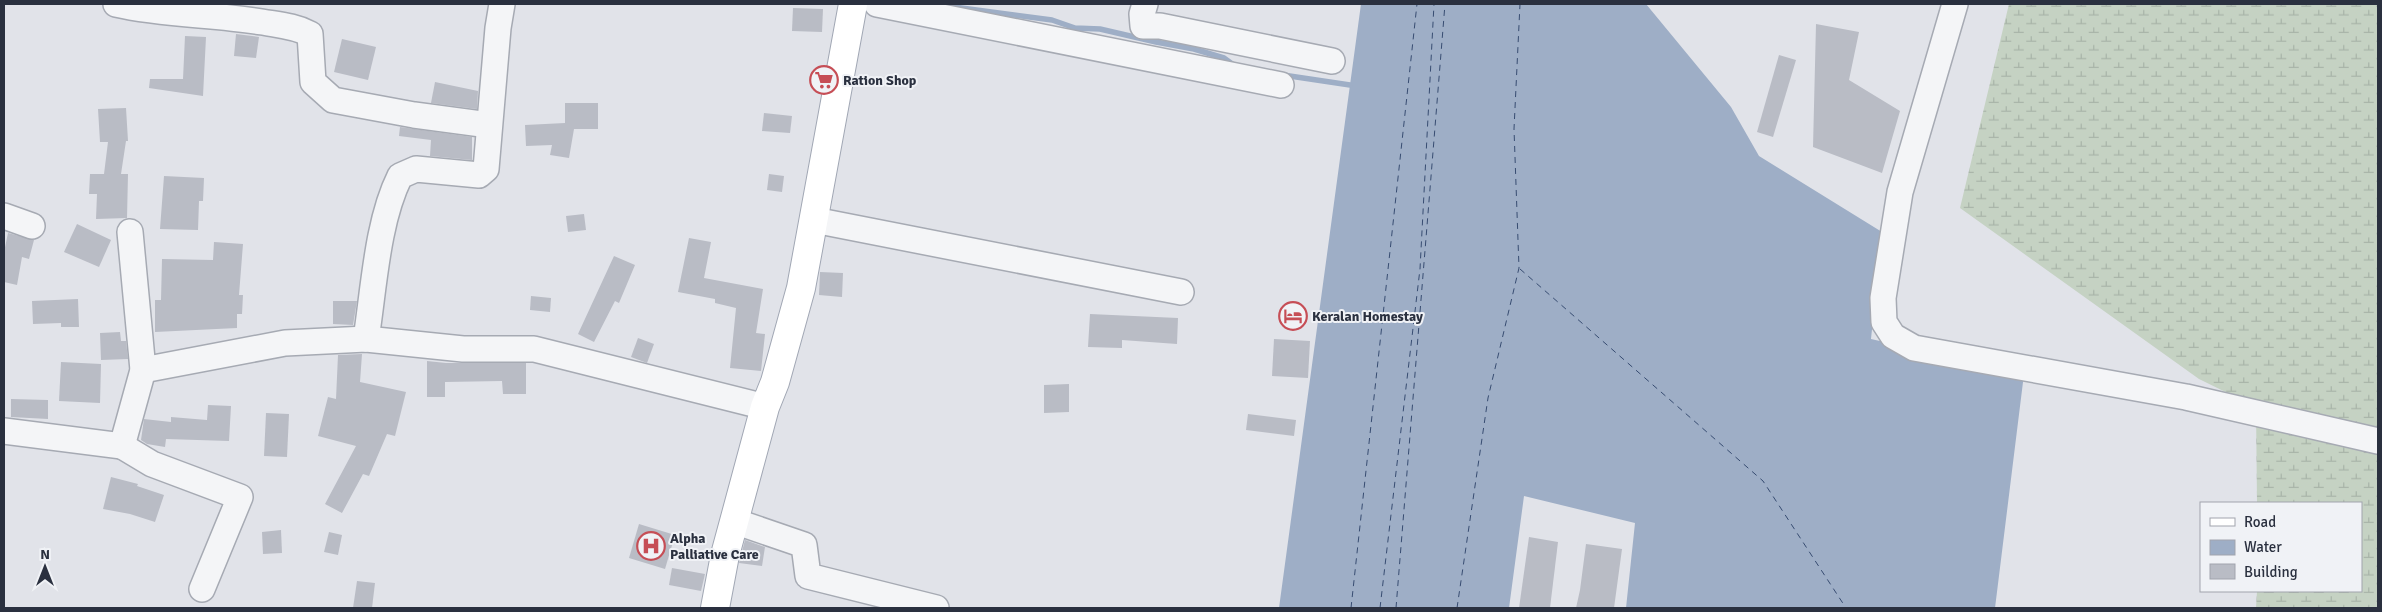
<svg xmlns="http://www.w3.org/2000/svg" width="2382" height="612" viewBox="0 0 2382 612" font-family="Signika,sans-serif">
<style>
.wetland{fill:url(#wetland-marsh)}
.water{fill:#9eaec6}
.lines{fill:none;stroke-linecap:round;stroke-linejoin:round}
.stream{stroke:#9eaec6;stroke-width:5.5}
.ferry{stroke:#374c71;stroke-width:1;stroke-dasharray:6 5;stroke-linecap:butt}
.building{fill:#b9bcc5}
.minor-casing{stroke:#a6aab3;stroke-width:28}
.major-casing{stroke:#a1a7b4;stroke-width:30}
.minor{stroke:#f4f5f7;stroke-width:25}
.major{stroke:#fff;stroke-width:28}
.labels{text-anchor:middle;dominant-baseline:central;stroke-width:4;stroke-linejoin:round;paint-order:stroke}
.poi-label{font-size:14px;font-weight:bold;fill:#2a303f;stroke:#f0f2f6;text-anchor:start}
</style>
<defs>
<pattern id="wetland-marsh" width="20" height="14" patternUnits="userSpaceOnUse" patternTransform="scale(1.25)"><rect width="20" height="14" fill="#c5d2c3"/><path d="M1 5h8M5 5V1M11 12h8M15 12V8" fill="none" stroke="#a9b5a9"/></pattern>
</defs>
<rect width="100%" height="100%" fill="#e1e3e9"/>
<polygon class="wetland" points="2009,4 2378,4 2378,608 2256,608 2257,591 2361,591 2361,503 2257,503 2256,407 2199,379 1960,208"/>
<polygon class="water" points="1361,4 1646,4 1731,107 1759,156 1882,232 1871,339 2024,374 1995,608 1626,608 1635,523 1524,496 1509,608 1279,608"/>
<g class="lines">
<g class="stream">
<polyline points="954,7 1052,20 1075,28 1100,29 1156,42 1194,49 1224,58 1235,66"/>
<polyline points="1283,75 1350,85"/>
</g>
<g class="ferry">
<polyline points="1520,269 1763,481 1846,608"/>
<polyline points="1351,608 1417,4"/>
<polyline points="1380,608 1420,269 1434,4"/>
<polyline points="1396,608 1445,4"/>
<polyline points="1457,608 1488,398 1519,268 1514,129 1520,4"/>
</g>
</g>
<g class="building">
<polygon points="793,8 823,9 822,32 792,31"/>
<polygon points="1816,24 1859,32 1849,80 1900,111 1882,173 1813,147"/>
<polygon points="236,34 259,37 256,58 234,56"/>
<polygon points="185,36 206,37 203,96 149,88 150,79 183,79"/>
<polygon points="342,39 376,47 368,80 334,72"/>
<polygon points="1779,55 1796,60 1773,137 1757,132"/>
<polygon points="435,82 478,91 477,109 431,103"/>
<polygon points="565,103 598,103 598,129 574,129 569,158 550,155 552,145 526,146 525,125 565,123"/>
<polygon points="126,108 128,141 126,141 121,174 128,174 127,218 96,219 97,194 89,194 90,174 104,174 108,142 100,142 98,109"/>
<polygon points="764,113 792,116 790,133 762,131"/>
<polygon points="400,127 472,137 472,160 430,156 431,140 399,136"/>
<polygon points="769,174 784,176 782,192 767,190"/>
<polygon points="164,176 204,178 203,201 199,201 198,230 160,229"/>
<polygon points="584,214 586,230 568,232 566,216"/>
<polygon points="77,224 111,240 99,267 64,252"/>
<polygon points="8,233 34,240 29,259 22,257 17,285 4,282 4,252"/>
<polygon points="689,238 711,242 704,278 763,289 756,333 765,334 761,371 730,368 736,308 715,303 715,299 678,292"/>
<polygon points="214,242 243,244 239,295 243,295 242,314 237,314 237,328 155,332 155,300 161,300 162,259 213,260"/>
<polygon points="614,256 635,265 619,303 615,301 594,342 578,334"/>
<polygon points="820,272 843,273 842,297 819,295"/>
<polygon points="531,296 551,298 550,312 530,310"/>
<polygon points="78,299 79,327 61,327 61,323 33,324 32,301"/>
<polygon points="333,301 357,301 353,325 333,324"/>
<polygon points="1090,314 1178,318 1177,344 1122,340 1122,348 1088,347"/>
<polygon points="120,332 121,341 126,341 128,359 101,360 100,333"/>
<polygon points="638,338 654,344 647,363 631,357"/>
<polygon points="1274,339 1310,341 1308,378 1272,376"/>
<polygon points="362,354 360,382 406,392 395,436 387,434 369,476 363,474 342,513 325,504 356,446 318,436 328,397 336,399 338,355"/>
<polygon points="427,361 446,363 526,363 526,394 503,394 502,381 445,382 445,397 427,397"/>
<polygon points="61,362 101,364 100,403 59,401"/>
<polygon points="1069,384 1069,412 1044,413 1044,385"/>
<polygon points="11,399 48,400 48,419 11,417"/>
<polygon points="208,405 231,406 229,441 166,439 165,447 147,444 141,440 144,419 171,422 171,417 207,420"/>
<polygon points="266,413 289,414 287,457 264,456"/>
<polygon points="1248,414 1296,420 1294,436 1246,430"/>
<polygon points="111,477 138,484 137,486 164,495 155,522 130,514 103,509"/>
<polygon points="639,524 675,535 665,569 629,558"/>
<polygon points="281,530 282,553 263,554 262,532"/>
<polygon points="329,532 342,535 338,555 324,552"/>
<polygon points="1529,537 1558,542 1550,608 1519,608"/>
<polygon points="745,540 765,547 762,566 739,563"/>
<polygon points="1586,544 1622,549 1614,608 1576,608 1580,590"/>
<polygon points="672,568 705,574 701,591 669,585"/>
<polygon points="357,581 375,583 372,608 353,608"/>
</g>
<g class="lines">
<defs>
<g id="minor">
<path d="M116,4C164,15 213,14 262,22C279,25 295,26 310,34L313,82L333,100L414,115L489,125"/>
<polyline points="877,4 1281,85"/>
<polyline points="1145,4 1142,14 1143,26 1160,26 1332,61"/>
<polyline points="1955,4 1900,192 1883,298 1884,322 1893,336 1914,348 2186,397 2378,441"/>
<polyline points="4,216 32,226"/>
<polyline points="814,220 1181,292"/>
<path d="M366,339C374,288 377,222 400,176L416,169L479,175L486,169L498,28L502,4"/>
<polyline points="143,370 285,343 366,339 463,349 534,349 765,407"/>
<polyline points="4,431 122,446 143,370 130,232"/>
<polyline points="122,446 152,464 240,497 202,589"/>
<polyline points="734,521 804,545 808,576 936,608"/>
</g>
<polyline id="major" points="715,608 725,555 765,407 775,382 801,288 853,4"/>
</defs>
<use href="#minor" class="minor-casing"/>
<use href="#major" class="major-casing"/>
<use href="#minor" class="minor"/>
<use href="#major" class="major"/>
</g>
<defs>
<symbol id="supermarket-ring" viewBox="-11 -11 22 22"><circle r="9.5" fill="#f0f2f6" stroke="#c64e56" stroke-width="1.5"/><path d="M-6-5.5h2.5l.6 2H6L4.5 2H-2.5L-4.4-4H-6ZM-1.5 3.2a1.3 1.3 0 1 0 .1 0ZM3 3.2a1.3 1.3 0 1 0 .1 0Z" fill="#c64e56"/></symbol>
<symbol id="hotel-ring" viewBox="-11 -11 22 22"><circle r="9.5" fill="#f0f2f6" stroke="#c64e56" stroke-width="1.5"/><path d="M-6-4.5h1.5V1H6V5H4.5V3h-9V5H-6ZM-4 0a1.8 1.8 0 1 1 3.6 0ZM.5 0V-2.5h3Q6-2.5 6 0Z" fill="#c64e56"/></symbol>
<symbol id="hospital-ring" viewBox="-11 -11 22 22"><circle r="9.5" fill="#f0f2f6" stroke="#c64e56" stroke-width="1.5"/><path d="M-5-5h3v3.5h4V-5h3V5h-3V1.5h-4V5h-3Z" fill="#c64e56"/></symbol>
</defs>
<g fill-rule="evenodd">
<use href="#supermarket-ring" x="808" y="64" width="32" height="32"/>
<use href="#hotel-ring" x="1277" y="300" width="32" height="32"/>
<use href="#hospital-ring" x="635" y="530" width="32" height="32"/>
</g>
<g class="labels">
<g class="poi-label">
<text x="843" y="80">Ration Shop</text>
<text x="1312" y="316">Keralan Homestay</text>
<text x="670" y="538">Alpha<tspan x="670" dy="16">Palliative Care</tspan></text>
</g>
</g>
<rect width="2382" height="612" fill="none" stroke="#2a303f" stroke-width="10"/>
<rect x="2200" y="502" width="162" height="90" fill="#f0f2f6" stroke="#a1a4ad"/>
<rect x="2210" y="518" width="25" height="8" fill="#ffffff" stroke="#a1a4ad"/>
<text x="2244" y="527" font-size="15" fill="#2a303f">Road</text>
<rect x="2210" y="540" width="25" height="15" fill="#9eaec6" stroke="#a1a4ad"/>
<text x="2244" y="552" font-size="15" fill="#2a303f">Water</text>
<rect x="2210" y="564" width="25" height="15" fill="#b9bcc5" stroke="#a1a4ad"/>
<text x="2244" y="577" font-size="15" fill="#2a303f">Building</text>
<g transform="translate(45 567)" stroke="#f0f2f6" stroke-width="4" paint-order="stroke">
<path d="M0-4L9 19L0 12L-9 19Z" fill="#2a303f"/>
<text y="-8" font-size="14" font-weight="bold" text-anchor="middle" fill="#2a303f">N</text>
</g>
</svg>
